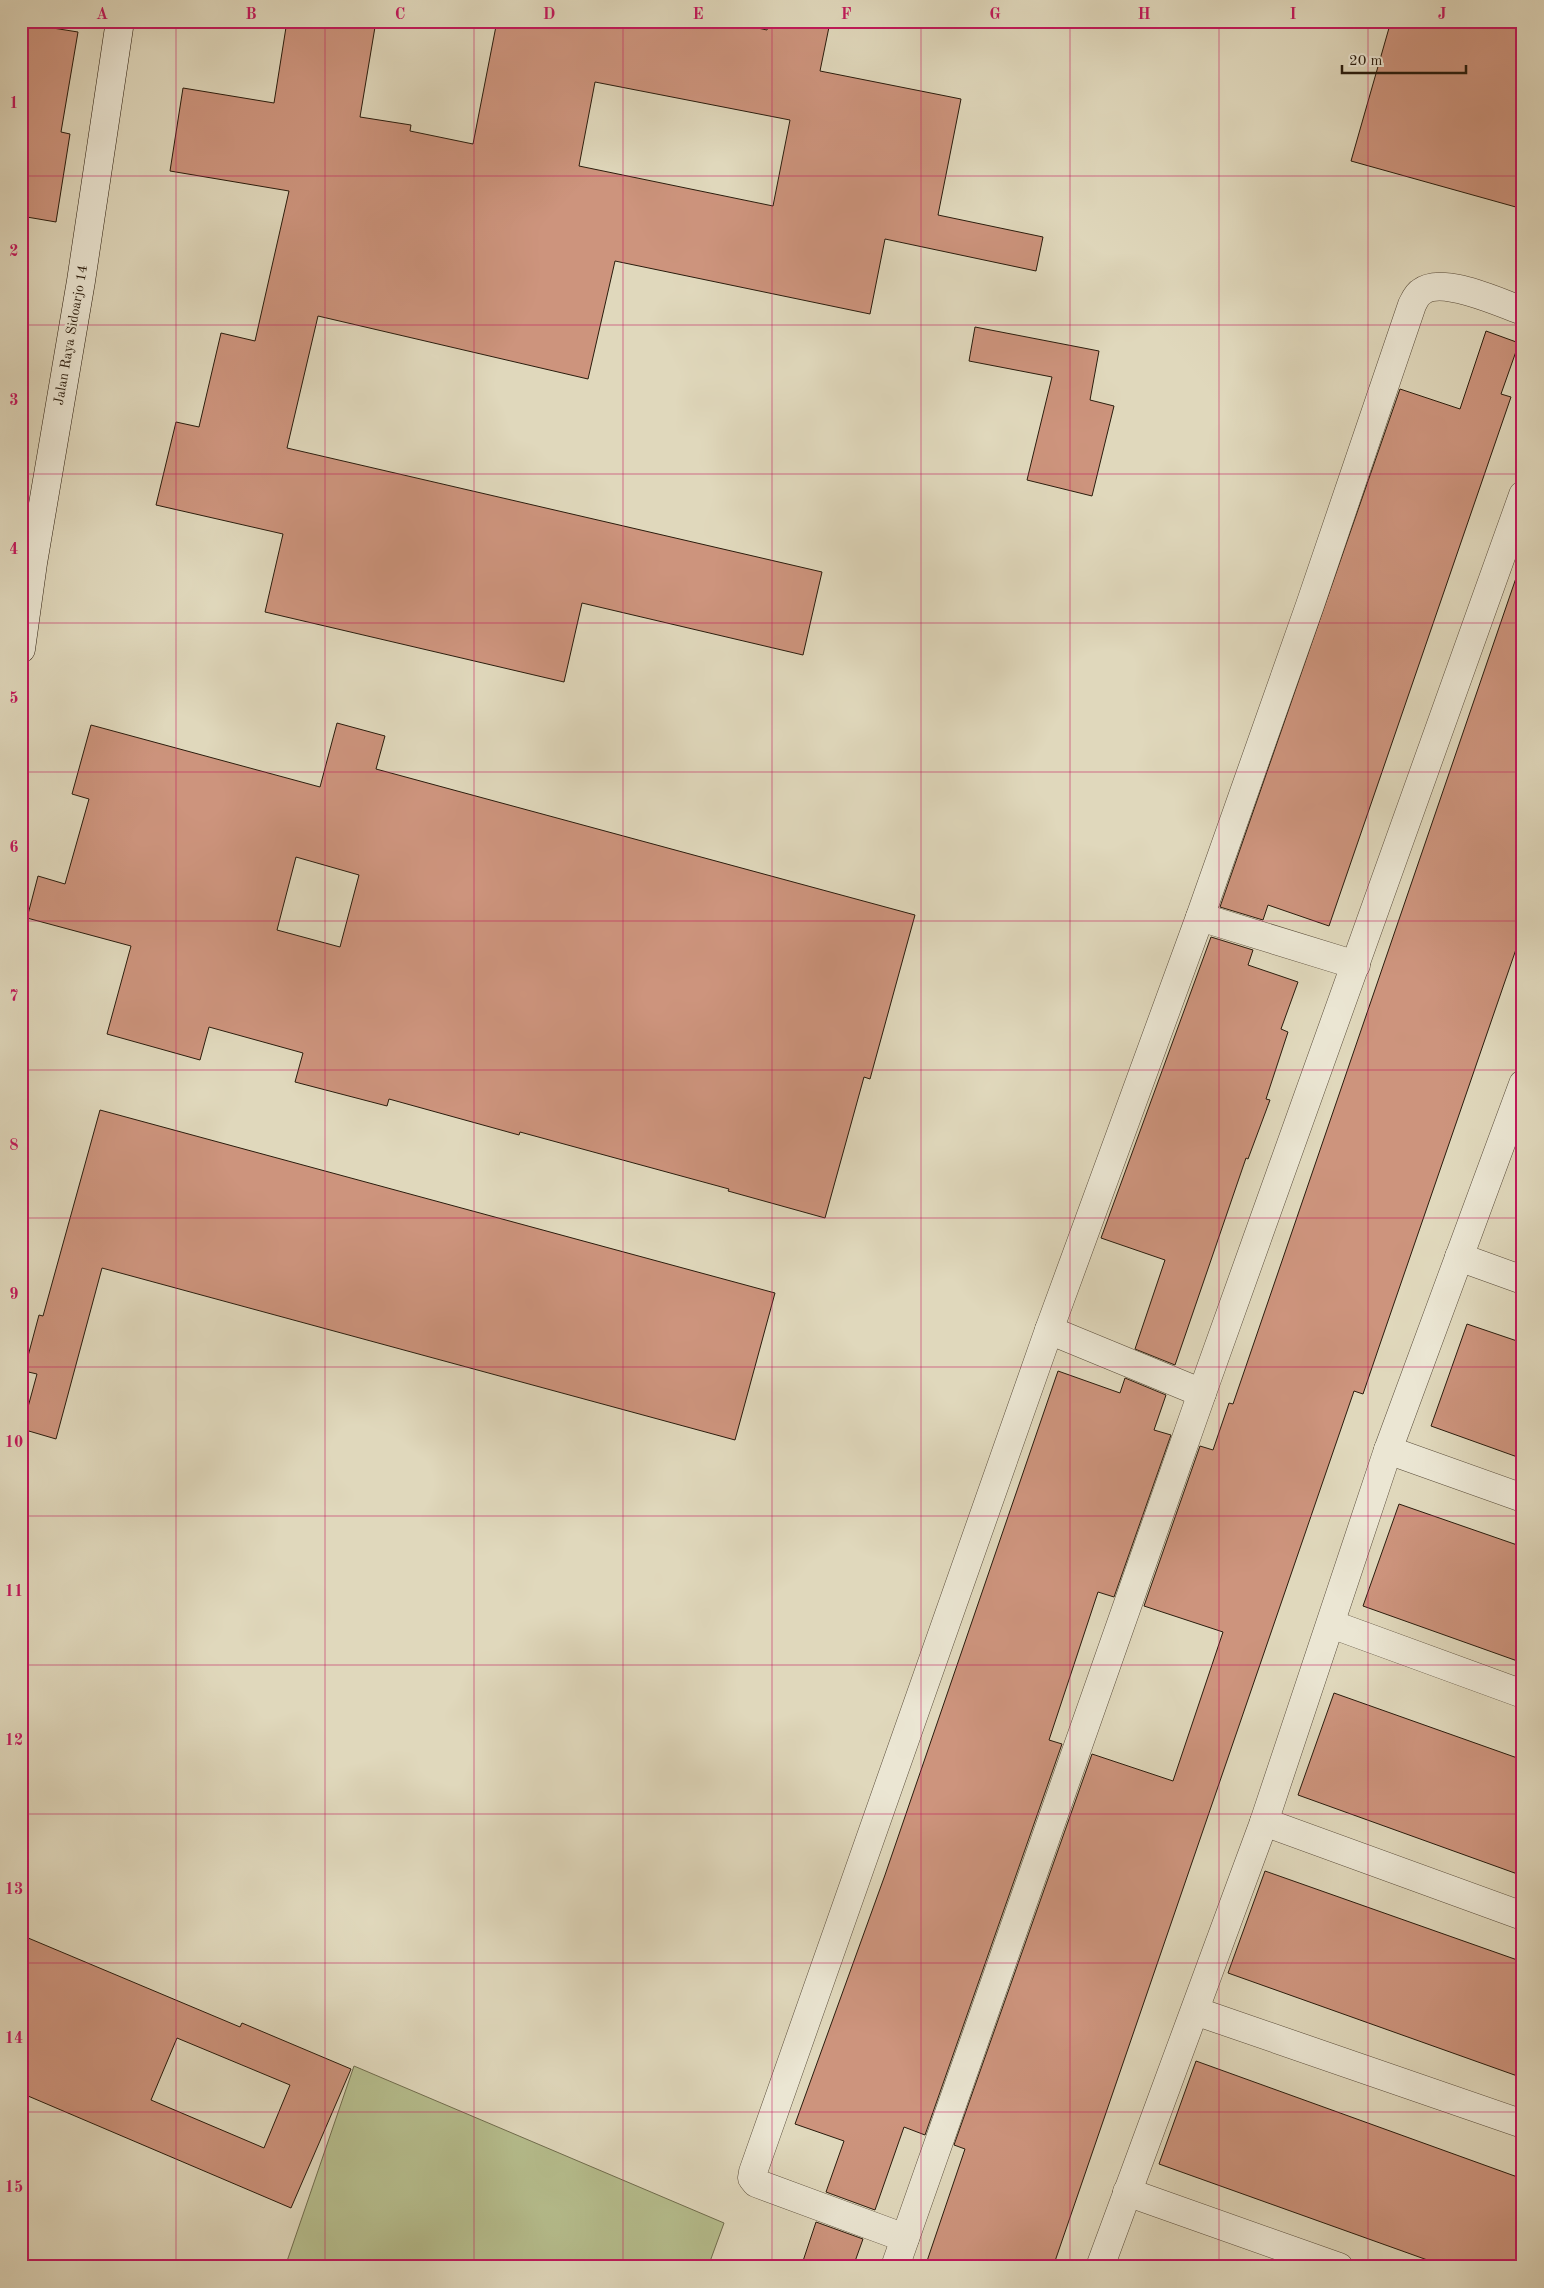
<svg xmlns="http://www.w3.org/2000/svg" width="1544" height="2288" viewBox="0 0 1544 2288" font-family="'Old Standard TT',serif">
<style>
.green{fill:#b6be8e;stroke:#706d4e}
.building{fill:#cd947d;stroke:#2a1c0d;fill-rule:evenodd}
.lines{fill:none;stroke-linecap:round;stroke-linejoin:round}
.street-casing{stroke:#584b39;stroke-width:29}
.secondary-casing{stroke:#2a1c0d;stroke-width:29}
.street{stroke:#ebe6d3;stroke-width:28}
.secondary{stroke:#ebe6d3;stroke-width:28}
.grid{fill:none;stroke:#c2185b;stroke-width:1;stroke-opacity:0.55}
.labels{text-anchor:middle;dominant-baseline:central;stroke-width:4.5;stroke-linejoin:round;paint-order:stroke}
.street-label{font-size:14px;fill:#2a1c0d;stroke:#ebe6d3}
.neatline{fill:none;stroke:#c2185b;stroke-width:2}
.grid-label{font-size:16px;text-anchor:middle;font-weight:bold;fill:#c2185b}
</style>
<rect width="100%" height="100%" fill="#e0d8bc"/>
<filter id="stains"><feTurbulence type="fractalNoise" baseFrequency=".004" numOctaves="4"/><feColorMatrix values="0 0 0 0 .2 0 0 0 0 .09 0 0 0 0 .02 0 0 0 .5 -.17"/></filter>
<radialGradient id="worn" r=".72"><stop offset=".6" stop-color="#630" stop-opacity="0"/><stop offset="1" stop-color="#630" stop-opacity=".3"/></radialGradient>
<polygon class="green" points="354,2066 724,2223 708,2267 285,2267"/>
<g class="building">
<path d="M287,21H376L360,117L411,125L410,131L473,144L497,21H725L767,30L769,21H801L829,27L820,71L961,99L938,215L1043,237L1036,271L885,239L870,314L615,261L588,379L318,316L287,448L822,572L803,655L582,603L564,682L265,612L283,534L156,505L176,422L199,427L221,333L255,341L289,191L170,171L183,88L274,103ZM595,82L790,120L773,206L579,166Z"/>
<polygon points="1391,21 1523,21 1523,209 1351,161"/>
<polygon points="21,23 78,32 61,132 70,134 56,222 21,216"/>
<polygon points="975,327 1099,351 1090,400 1114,406 1092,496 1027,480 1052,377 969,361"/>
<polygon points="1486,331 1519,343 1501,394 1511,397 1329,926 1268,905 1263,920 1220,907 1400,389 1460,409"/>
<polygon points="1516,578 1523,579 1523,929 1379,1347 1363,1394 1354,1391 1053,2267 925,2267 965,2149 954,2145 1092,1754 1173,1781 1223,1632 1144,1606 1200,1446 1213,1450 1229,1403 1233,1404"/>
<path d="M337,723L385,736L376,769L915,915L870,1079L864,1077L825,1218L728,1191L729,1189L520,1132L519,1135L389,1099L387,1106L295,1082L303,1053L209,1027L200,1060L107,1034L131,946L27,918L38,876L65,884L89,799L72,794L91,725L320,787ZM296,857L359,875L340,947L277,930Z"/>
<polygon points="1211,937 1253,950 1248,965 1298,982 1281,1029 1288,1032 1266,1099 1270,1100 1248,1159 1246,1158 1175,1365 1135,1349 1165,1260 1101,1238"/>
<polygon points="100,1110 775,1293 735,1440 102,1268 56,1439 22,1429 37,1374 24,1371 39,1315 43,1316"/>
<polygon points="1467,1324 1523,1343 1523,1459 1431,1426"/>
<polygon points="1058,1371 1120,1393 1125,1378 1166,1395 1154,1430 1171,1435 1114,1597 1098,1592 1049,1740 1062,1744 925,2135 904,2127 875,2210 826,2192 844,2141 795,2124 885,1875"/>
<polygon points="1399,1504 1523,1547 1523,1663 1363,1606"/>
<polygon points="1334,1693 1523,1760 1523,1876 1298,1795"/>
<polygon points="1265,1871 1523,1962 1523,2078 1228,1973"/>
<path d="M21,1935L240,2027L242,2023L351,2069L291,2208L21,2093ZM177,2038L290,2085L264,2148L151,2100Z"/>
<polygon points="1196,2061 1523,2179 1523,2267 1447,2267 1159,2164"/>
<polygon points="816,2222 863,2239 853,2267 801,2267"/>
</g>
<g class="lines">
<defs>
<g id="street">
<polyline points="1200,917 1356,965"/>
<polyline points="1459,1257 1523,1280"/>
<polyline points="1049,1330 1202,1393"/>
<polyline points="1388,1450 1523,1498"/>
<polyline points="1331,1624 1523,1694"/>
<polyline points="1264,1822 1523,1916"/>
<polyline points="1195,2011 1523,2124"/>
<polyline points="1127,2192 1339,2267"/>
<path d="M905,2238L756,2183L752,2178L753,2172L1049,1330L1200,917L1310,605L1412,305C1414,301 1417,294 1421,292C1442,275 1500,303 1523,311"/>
<polyline points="895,2267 1202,1393 1523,495"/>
<polyline points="1100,2267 1264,1822 1388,1450 1523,1084"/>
</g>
<polyline id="secondary" points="21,649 33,563 81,281 120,21"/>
</defs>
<use href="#street" class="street-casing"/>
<use href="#secondary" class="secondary-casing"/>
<use href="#street" class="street"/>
<use href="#secondary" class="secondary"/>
</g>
<path class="grid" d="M176,21V2267M325,21V2267M474,21V2267M623,21V2267M772,21V2267M921,21V2267M1070,21V2267M1219,21V2267M1368,21V2267M21,176H1523M21,325H1523M21,474H1523M21,623H1523M21,772H1523M21,921H1523M21,1070H1523M21,1218H1523M21,1367H1523M21,1516H1523M21,1665H1523M21,1814H1523M21,1963H1523M21,2112H1523"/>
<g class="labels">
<g class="street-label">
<text transform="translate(71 335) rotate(-80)">Jalan Raya Sidoarjo 14</text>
</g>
</g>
<rect width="1544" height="2288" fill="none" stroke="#e0d8bc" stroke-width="55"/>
<path d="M1342 65v8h124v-8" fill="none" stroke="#2a1c0d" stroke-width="2.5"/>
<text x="1349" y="65" font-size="15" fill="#2a1c0d" stroke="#ebe6d3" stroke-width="4" paint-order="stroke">20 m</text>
<rect x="28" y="28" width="1488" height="2232" class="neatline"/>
<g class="grid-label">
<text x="102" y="19">A</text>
<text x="251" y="19">B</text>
<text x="400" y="19">C</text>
<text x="549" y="19">D</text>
<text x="698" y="19">E</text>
<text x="846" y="19">F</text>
<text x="995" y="19">G</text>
<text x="1144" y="19">H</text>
<text x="1293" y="19">I</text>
<text x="1442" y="19">J</text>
<text x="14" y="108">1</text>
<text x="14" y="256">2</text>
<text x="14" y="405">3</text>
<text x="14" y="554">4</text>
<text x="14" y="703">5</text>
<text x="14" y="852">6</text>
<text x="14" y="1001">7</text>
<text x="14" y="1150">8</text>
<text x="14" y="1299">9</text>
<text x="14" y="1447">10</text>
<text x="14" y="1596">11</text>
<text x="14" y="1745">12</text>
<text x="14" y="1894">13</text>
<text x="14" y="2043">14</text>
<text x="14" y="2192">15</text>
</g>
<rect width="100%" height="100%" filter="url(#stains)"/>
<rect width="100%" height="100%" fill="url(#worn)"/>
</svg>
